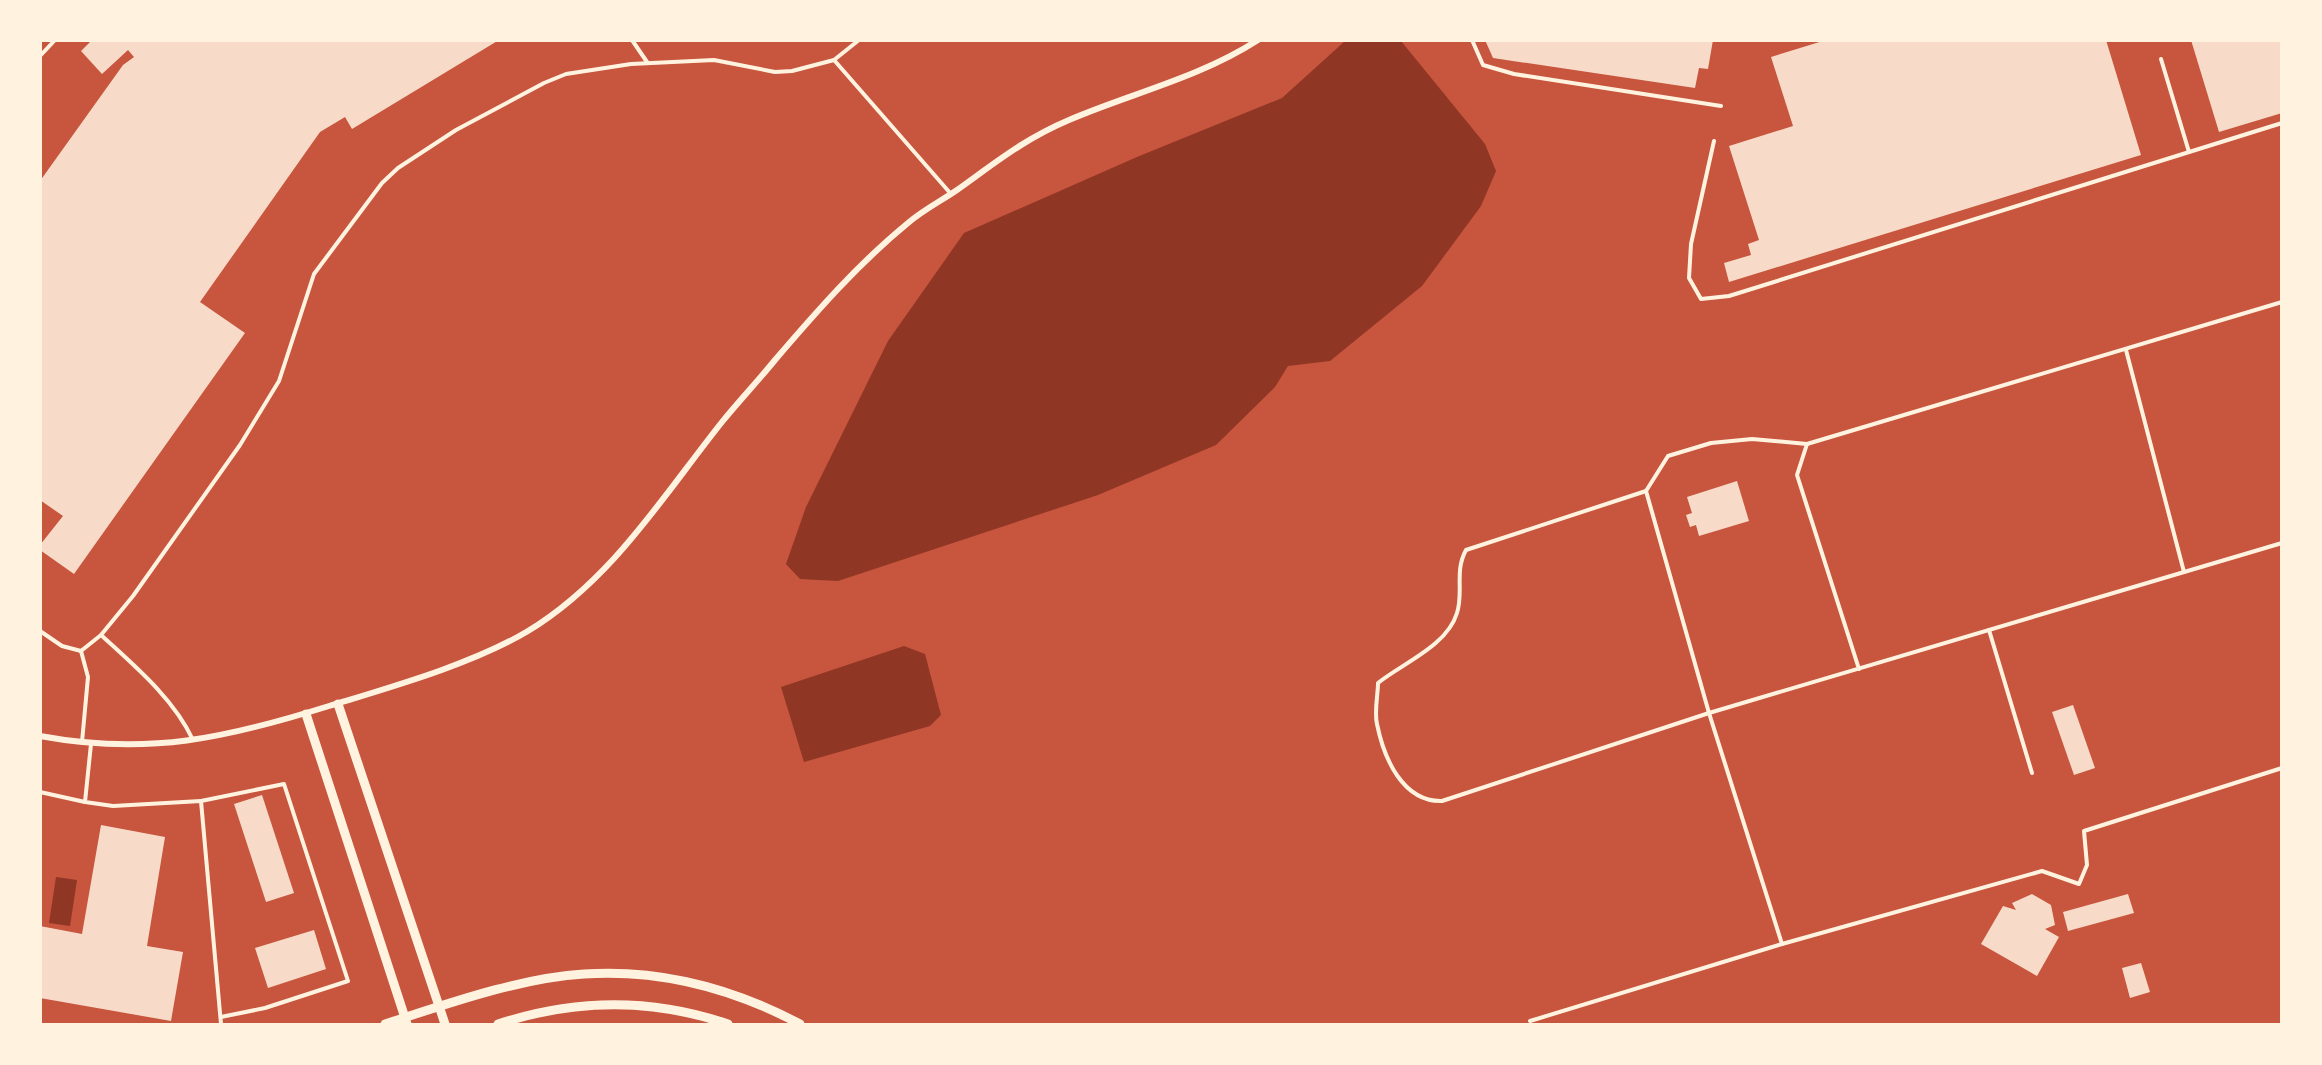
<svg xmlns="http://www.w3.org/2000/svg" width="2322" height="1065" viewBox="0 0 2322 1065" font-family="'PT Sans',sans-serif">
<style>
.water{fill:#8f3625}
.building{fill:#f7dbc8}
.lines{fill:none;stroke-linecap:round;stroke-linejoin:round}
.service{stroke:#fff3e0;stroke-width:4}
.minor{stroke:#fff3e0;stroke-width:6}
.tertiary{stroke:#fff3e0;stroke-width:9}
</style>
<rect width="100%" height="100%" fill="#c8553d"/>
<g class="water">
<polygon points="1345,41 1401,41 1485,144 1496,171 1481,206 1422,286 1330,361 1288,366 1275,387 1216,445 1098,495 838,581 800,579 786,564 806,507 888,341 964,233 1137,157 1282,98"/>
<polygon points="904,646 925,654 941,715 930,726 804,762 781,687"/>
<polygon points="56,877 77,880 70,926 49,923"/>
</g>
<g class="building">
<polygon points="92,40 499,40 352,129 345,117 320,132 200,302 245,333 74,574 40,550 40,545 63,516 40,500 40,181 123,65 134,57 128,50 102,74 81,51"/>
<polygon points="1485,40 1713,40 1708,69 1699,68 1695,88 1493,58"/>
<polygon points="1826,40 2106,40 2141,155 1729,282 1724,263 1751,255 1748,244 1759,240 1729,146 1793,126 1771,57"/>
<polygon points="2191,40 2282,40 2282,113 2219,132"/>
<polygon points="1737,481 1749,521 1699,536 1696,525 1690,527 1686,515 1692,513 1687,497"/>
<polygon points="2073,705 2095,768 2074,775 2052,712"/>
<polygon points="262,795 294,893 266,902 234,804"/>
<polygon points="101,825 165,837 147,946 183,952 171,1021 40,998 40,926 82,934"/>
<polygon points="2032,894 2051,905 2055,925 2045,929 2059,937 2037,976 1981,944 2003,906 2016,910 2012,903"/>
<polygon points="2128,894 2134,913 2068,931 2063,912"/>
<polygon points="314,930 326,969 268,988 255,948"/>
<polygon points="2141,963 2150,992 2130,998 2122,968"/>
</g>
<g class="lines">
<g class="service">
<polyline points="632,40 647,62"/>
<polyline points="1472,40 1483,65 1514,74 1721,106"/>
<polyline points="40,56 55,40"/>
<polyline points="2161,59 2189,152"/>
<polyline points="834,60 951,194"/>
<polyline points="1714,141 1691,244 1689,278 1701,299 1729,296 2282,123"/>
<polyline points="2126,350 2184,572"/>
<polyline points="1807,444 1797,475 1859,669"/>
<path d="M1646,491L1466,550C1454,572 1464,591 1457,613C1447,646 1403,663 1378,683C1378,695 1374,712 1377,724C1384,759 1403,802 1442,801L1709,713L2282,543"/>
<polyline points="1989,630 2032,773"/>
<polyline points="40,631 62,646 81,651 101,635 133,596 240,445 279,381 314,274 382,183 398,168 456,130 544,83 566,74 631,64 714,60 775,72 792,71 834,60 859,40"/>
<path d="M101,635C135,666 174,699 193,740"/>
<polyline points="81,651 88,677 82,742"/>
<polyline points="91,744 85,802 113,806 201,801 221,1024"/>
<polyline points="40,792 85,802"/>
<polyline points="201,801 284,784 348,981 265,1008 221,1017"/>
<polyline points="1782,944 1709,713 1646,491 1668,456 1711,443 1752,439 1807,444 2282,302"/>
<polyline points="1530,1021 1782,944 2042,871 2079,884 2087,865 2084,831 2282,768"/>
</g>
<path class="minor" d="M40,736C148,756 227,738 329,706C391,687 473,664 528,631C612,580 663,496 722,422C739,401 758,381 775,360C817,311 858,264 908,223C923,210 941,201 957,190C995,163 1024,139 1069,120C1132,93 1199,78 1258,40"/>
<g class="tertiary">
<polyline points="338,704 445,1024"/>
<polyline points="306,714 407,1024"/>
<path d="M385,1024C447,1004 519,978 584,974C660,969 734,989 800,1024"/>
<path d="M498,1024C574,999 652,998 728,1024"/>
</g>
</g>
<rect width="2322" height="1065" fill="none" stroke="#fff3e0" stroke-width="84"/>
</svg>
